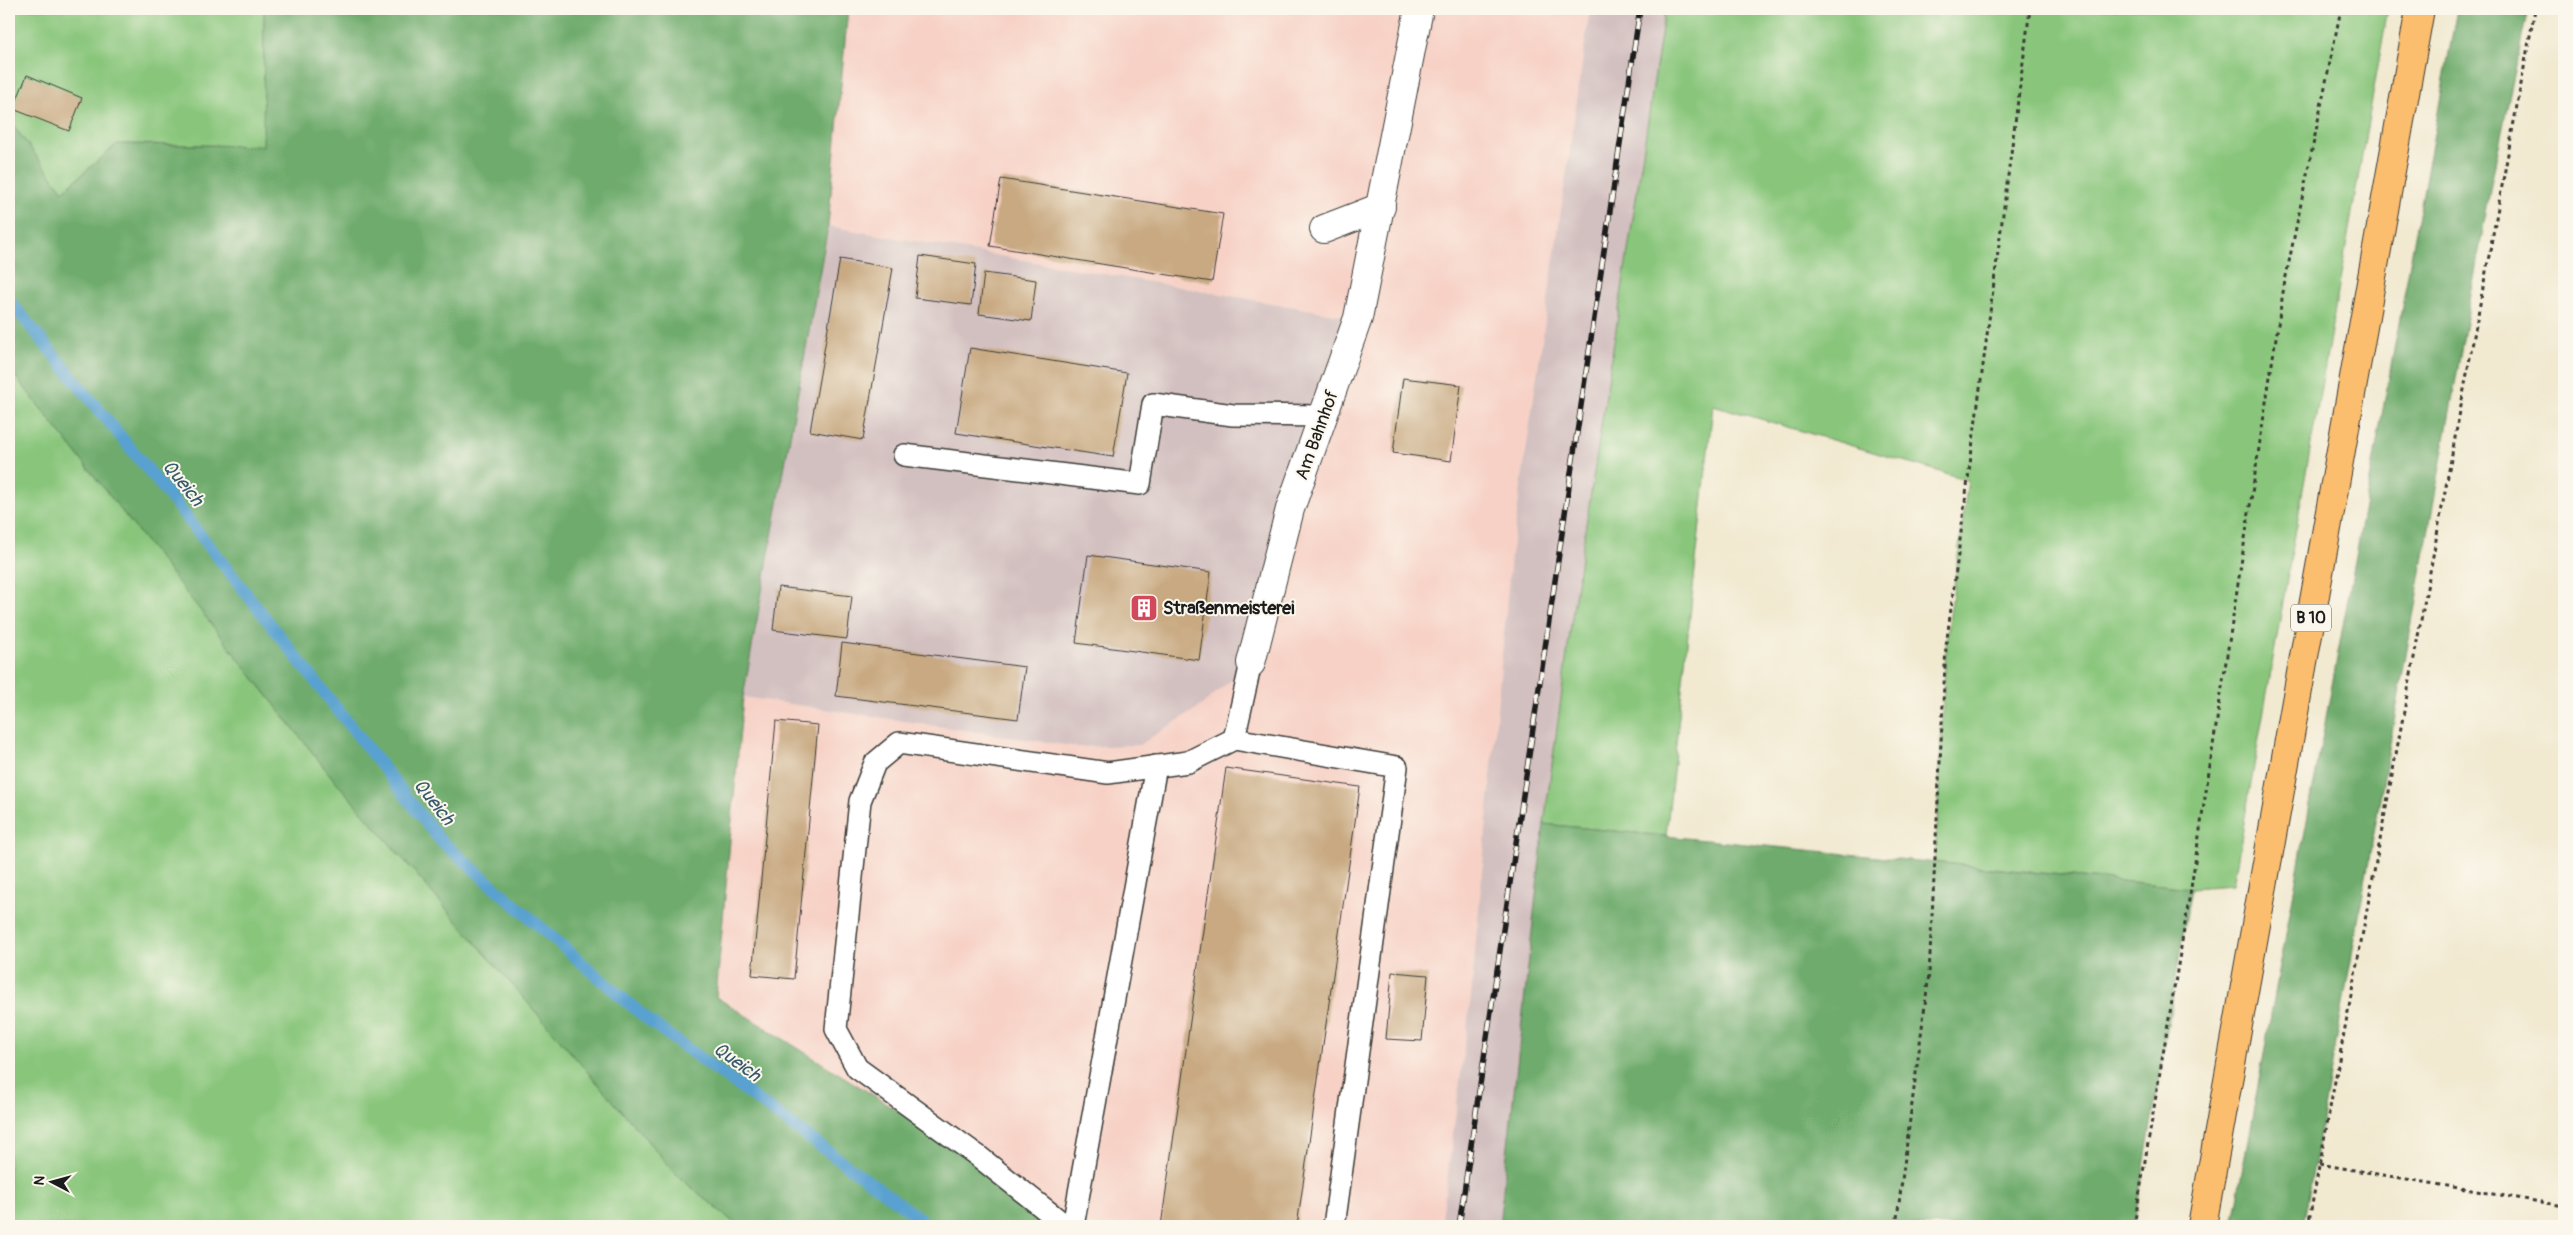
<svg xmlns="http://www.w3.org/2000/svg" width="2573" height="1235" viewBox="0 0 2573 1235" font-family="Pangolin,sans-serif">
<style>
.built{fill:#f7d1c6}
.industrial{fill:#d2bfbf}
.green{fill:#89c67c;stroke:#52714c}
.forest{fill:#6eab6c;stroke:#456444}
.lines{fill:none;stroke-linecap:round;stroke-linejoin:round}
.stream{stroke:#59a1d0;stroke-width:12}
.building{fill:#c8a981}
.service-casing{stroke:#3c3b37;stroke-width:24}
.minor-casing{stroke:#3c3b37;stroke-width:30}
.trunk-casing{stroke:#3c3b37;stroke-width:30}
.path{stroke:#3c3b37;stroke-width:3;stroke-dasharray:4 4;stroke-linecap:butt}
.service{stroke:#fff;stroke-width:21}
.minor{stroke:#fff;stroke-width:28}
.trunk{stroke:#fbbd6e;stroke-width:28}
.rail-casing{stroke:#1c1c1c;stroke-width:5.5}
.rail{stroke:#fbf7ec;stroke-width:4;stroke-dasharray:11;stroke-linecap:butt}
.labels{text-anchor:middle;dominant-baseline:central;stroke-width:4;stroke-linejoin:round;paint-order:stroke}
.shield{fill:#fbf7ec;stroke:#5f5e5a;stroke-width:1}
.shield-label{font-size:16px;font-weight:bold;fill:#1c1c1c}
.street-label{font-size:18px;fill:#1c1c1c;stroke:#fbf7ec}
.poi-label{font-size:18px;font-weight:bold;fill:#1c1c1c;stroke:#fbf7ec;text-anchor:start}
.water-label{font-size:19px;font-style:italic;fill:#37586d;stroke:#fbf7ec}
</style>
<rect width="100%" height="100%" fill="#fbf7ec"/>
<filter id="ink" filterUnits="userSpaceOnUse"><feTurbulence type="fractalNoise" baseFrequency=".02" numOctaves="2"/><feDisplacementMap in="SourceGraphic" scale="10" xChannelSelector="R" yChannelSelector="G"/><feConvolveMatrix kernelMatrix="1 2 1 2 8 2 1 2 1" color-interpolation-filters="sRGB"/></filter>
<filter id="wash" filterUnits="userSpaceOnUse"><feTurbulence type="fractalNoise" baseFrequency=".0096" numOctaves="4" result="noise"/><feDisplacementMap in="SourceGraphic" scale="20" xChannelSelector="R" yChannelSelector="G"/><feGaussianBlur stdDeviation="1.12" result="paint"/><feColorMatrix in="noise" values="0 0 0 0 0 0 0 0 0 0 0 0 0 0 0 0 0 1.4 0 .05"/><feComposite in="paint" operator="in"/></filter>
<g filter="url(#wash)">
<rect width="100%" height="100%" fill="#f1e9d0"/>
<polygon class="built" points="848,9 1590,9 1511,555 1471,996 1441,1226 1083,1226 716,998 743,697 1078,747 1139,745 1358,318 828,226"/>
<g class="industrial">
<polygon points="1590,9 1665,9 1573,610 1544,824 1499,1226 1441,1226 1471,996 1511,555"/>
<polygon points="828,226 1358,318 1251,663 1198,708 1139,745 1078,747 743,697"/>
</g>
<g class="green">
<polygon points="9,9 264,9 264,146 117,144 63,191 9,120"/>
<polygon points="1665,9 2388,9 2233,885 2191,888 1935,862 1946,646 1968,480 1713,405 1666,836 1544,824 1573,610"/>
<polygon points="9,368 331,776 678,1176 738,1226 9,1226"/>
</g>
<g class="forest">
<polygon points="264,9 848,9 828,226 743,697 716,997 1083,1226 738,1226 678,1176 331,776 9,368 9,120 63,191 117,144 263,146"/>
<polygon points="2457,9 2528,9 2492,179 2303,1226 2232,1226"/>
<polygon points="1544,824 2191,888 2134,1226 1499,1226"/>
</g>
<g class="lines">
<polyline class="stream" points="9,300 176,504 440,840 648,1020 930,1226"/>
</g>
<g id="blocks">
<g class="building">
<polygon points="27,75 82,98 69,131 13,109"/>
<polygon points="1001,179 1223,214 1212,282 990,246"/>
<polygon points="920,256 976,264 971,305 915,298"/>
<polygon points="840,259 893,268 863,440 810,431"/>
<polygon points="984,273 1036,280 1031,321 979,314"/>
<polygon points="970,348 1127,373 1113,457 956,433"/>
<polygon points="1403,378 1461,385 1451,461 1393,453"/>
<polygon points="1088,555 1211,572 1199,660 1076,643"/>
<polygon points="778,587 852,596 847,639 773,630"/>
<polygon points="842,643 1025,667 1018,719 836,696"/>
<polygon points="776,721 818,725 794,979 752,975"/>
<polygon points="1226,768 1360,787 1297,1226 1161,1226"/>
<polygon points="1392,972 1428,975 1422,1041 1386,1039"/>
</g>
</g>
</g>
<g filter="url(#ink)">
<use href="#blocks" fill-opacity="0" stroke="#3c3b37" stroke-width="1"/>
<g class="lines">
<defs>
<g id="service">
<polyline points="904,455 1140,484 1153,404 1233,415 1323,416"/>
<polyline points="1234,739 1251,663"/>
<polyline points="1066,1226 978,1156 857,1068 836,1029 860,801 875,763 899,743 1108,773 1188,762 1234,739 1397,767 1334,1226"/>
<polyline points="1073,1226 1156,766"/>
</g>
<g id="minor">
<polyline points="1324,229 1381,207"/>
<polyline points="1251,663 1290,509 1358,318 1419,9"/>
</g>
<polyline id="trunk" points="2202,1226 2420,9"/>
</defs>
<use href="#service" class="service-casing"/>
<use href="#minor" class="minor-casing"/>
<use href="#trunk" class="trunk-casing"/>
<g class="path">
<polyline points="2319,1164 2564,1206"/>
<polyline points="1896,1226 1929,974 1946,646 2030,9"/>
<polyline points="2134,1226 2191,888 2284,286 2341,9"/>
<polyline points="2308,1226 2535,9"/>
</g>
<use href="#service" class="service"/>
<use href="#minor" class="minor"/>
<use href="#trunk" class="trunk"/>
<defs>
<polyline id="rail" points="1459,1226 1640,9"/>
</defs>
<use href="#rail" class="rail-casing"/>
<use href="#rail" class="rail"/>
</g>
</g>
<defs>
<symbol id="building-square" viewBox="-11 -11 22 22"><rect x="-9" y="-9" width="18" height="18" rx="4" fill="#d1495b" stroke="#fbf7ec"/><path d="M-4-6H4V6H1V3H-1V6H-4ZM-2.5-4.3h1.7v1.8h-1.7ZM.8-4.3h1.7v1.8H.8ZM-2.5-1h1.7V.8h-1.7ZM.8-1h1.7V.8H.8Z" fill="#fff"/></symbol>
</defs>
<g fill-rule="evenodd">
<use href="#building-square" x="1128" y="592" width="32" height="32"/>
</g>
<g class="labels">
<rect class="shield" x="2291" y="604.5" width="40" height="27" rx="4"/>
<g class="shield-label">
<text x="2311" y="618">B 10</text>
</g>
<g class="street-label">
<text transform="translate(1317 435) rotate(-70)">Am Bahnhof</text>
</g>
<g class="poi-label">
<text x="1163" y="608">Straßenmeisterei</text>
</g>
<g class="water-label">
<text transform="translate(183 483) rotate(51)">Queich</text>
<text transform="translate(434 802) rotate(52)">Queich</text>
<text transform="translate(737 1062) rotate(36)">Queich</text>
</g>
</g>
<rect width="2573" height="1235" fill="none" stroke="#fbf7ec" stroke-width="30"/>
<g transform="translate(52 1182) rotate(276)" stroke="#fbf7ec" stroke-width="4" paint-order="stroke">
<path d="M0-4L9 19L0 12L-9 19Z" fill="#1c1c1c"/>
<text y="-8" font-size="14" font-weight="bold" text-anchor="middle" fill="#1c1c1c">N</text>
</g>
</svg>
